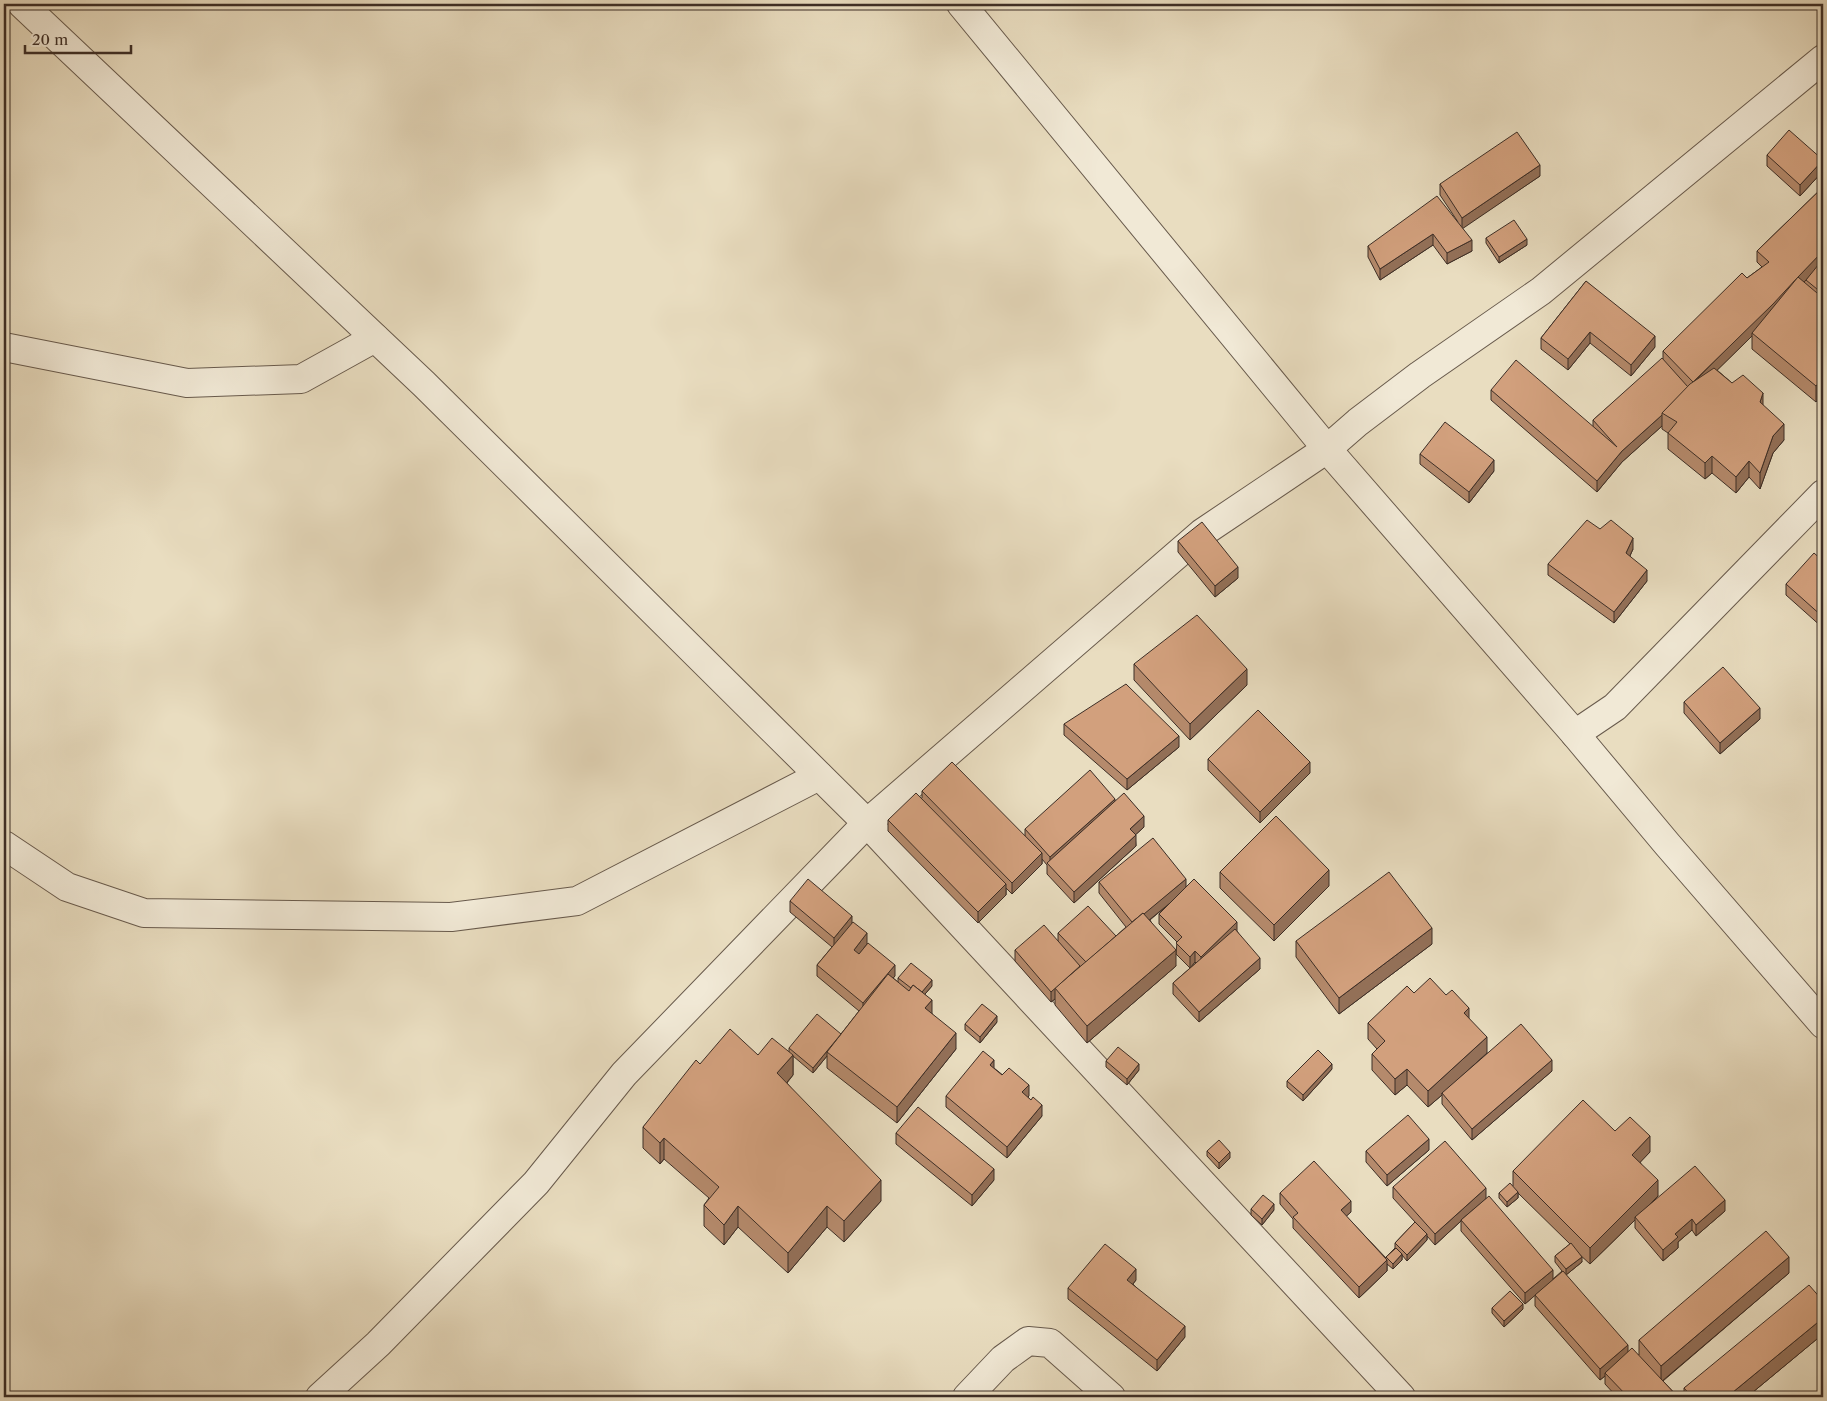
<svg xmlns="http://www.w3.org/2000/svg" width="1827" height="1401" viewBox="0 0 1827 1401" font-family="'Libre Caslon Text',serif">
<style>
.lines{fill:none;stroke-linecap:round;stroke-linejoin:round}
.minor-casing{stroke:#685a4c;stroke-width:30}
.minor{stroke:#f1e9d6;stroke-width:28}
.wall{fill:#b58a6c;stroke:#3d2e26}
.shaded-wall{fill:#937058;stroke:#3d2e26}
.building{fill:#d2a07d;stroke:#3d2e26}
</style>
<rect width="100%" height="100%" fill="#e9ddc0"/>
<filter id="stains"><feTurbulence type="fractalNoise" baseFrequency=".004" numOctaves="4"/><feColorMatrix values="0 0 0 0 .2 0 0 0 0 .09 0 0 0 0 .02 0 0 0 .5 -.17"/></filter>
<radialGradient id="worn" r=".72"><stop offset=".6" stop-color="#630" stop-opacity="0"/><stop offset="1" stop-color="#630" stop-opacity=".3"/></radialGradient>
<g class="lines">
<defs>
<g id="minor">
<polyline points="22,4 424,384 867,823 1401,1397"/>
<polyline points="961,4 1327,449 1575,734 1667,844 1823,1024"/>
<polyline points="4,347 187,383 301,379 375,338"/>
<polyline points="1575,734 1615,707 1823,494"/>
<polyline points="4,845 67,887 144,913 451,917 577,901 819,776"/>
<polyline points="320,1397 378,1344 536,1183 624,1074 867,823 1202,533 1327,449 1358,422 1420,375 1541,291 1823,59"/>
<polyline points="967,1397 1003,1359 1028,1341 1050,1343 1111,1397"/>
</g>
</defs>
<use href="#minor" class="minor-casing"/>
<use href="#minor" class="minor"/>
</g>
<g class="wall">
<polygon points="1767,155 1823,171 1800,196 1767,166"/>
<polygon points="1540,176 1462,228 1472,251 1447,264 1433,245 1380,280 1368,257 1368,246 1458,222 1440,195 1440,184"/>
<polygon points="1823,187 1823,394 1816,402 1752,349 1752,336 1717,370 1732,383 1763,406 1784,440 1773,453 1760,489 1749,477 1736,493 1712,473 1705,479 1668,449 1668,433 1662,429 1662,426 1622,462 1597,492 1491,400 1491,390 1593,427 1593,420 1663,359 1663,351 1747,278 1762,267 1757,262 1757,251"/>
<polygon points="1486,238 1527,245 1499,263 1486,243"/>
<polygon points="1586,281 1655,347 1631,376 1590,343 1568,370 1541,349 1541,338"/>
<polygon points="1420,454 1494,471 1469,503 1420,464"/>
<polygon points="1600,529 1633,549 1630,556 1647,581 1614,623 1548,575 1548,564"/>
<polygon points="1178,541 1238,578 1215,597 1178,552"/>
<polygon points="1823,561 1823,628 1786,595 1786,584"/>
<polygon points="1134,664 1247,685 1190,740 1134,680"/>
<polygon points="1684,702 1760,719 1720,754 1684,713"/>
<polygon points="1064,724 1179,747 1127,790 1064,735"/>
<polygon points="1208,759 1310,773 1260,823 1208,770"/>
<polygon points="922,791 1025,836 1025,829 1115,801 1144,827 1135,835 1136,846 1074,903 1047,874 1047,865 1042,859 1042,864 1012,894 1006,888 1006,895 978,923 888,831 888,820 922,798"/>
<polygon points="1220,872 1329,886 1274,941 1220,888"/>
<polygon points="1099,882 1186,886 1237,931 1260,969 1199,1022 1173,994 1173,983 1196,963 1195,962 1190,968 1176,954 1177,942 1159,924 1159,914 1164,908 1150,920 1176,966 1087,1043 1055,1005 1055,999 1051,1002 1015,961 1015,950 1058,941 1058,933 1116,936 1126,927 1099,893"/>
<polygon points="790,901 852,923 867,944 895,976 893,978 898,982 898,978 932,986 925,994 932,1014 956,1049 897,1123 827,1068 827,1056 813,1073 793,1056 793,1075 787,1083 881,1201 844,1242 827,1227 788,1273 738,1227 724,1245 704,1226 704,1205 709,1198 664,1159 660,1164 643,1148 643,1127 700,1064 758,1055 789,1052 789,1048 841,1034 859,1011 817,976 817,965 832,947 790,912"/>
<polygon points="1296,941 1432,944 1339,1014 1296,957"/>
<polygon points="1414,993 1469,1019 1487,1053 1470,1069 1552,1071 1472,1140 1442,1104 1442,1095 1428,1107 1407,1085 1395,1095 1372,1070 1372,1054 1377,1049 1368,1039 1368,1023"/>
<polygon points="997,1022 980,1043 965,1030 965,1024"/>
<polygon points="1106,1061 1139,1070 1127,1085 1106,1067"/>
<polygon points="994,1068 1029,1096 1028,1097 1042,1116 1007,1158 946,1107 946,1096"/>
<polygon points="1332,1069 1303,1101 1287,1087 1287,1081"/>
<polygon points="1615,1131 1650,1152 1640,1162 1658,1196 1652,1203 1725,1211 1696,1236 1692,1230 1678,1242 1678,1248 1663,1261 1635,1228 1635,1220 1590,1264 1579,1254 1582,1262 1566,1275 1628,1352 1639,1355 1639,1340 1789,1273 1663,1381 1678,1397 1617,1397 1605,1384 1605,1376 1600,1380 1535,1306 1535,1295 1525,1304 1461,1231 1461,1221 1435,1245 1427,1236 1427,1240 1407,1261 1402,1255 1402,1260 1393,1269 1387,1264 1387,1271 1359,1298 1293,1228 1293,1219 1280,1204 1280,1193 1351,1212 1346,1216 1386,1258 1386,1257 1395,1248 1395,1243 1415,1222 1393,1198 1393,1187 1486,1198 1553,1279 1562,1271 1555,1262 1555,1256 1570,1244 1518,1193 1518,1198 1507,1207 1499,1198 1499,1193 1513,1186 1513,1171"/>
<polygon points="896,1133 994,1180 972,1206 896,1144"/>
<polygon points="1429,1150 1387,1186 1366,1162 1366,1151"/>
<polygon points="1207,1151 1230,1158 1219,1169 1207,1156"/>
<polygon points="1251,1209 1274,1210 1262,1225 1251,1215"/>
<polygon points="1136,1280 1133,1284 1185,1337 1157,1371 1068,1299 1068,1288"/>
<polygon points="1823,1301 1823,1334 1747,1397 1684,1397 1684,1388"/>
<polygon points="1492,1308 1523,1309 1504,1327 1492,1313"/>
</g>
<g class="shaded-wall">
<polygon points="1823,160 1823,171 1800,196 1800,185"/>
<polygon points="1540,165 1540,176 1462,229 1462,218"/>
<polygon points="1433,234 1433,245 1380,280 1380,269"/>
<polygon points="1527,239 1527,245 1499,263 1499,257"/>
<polygon points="1472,240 1472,251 1447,264 1447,253"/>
<polygon points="1823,251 1823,262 1773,315 1752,333 1752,336 1693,394 1693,383"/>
<polygon points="1590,332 1590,343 1568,370 1568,359"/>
<polygon points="1655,336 1655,347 1631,376 1631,365"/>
<polygon points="1823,378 1823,394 1816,402 1816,386"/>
<polygon points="1763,393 1763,409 1760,402"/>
<polygon points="1662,415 1662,426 1622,462 1597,492 1597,481 1622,451"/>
<polygon points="1784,424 1784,440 1773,453 1760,489 1760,473 1773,436"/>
<polygon points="1712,456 1712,473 1705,479 1705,463"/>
<polygon points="1494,460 1494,471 1469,503 1469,492"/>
<polygon points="1749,461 1749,477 1736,493 1736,477"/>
<polygon points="1633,538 1633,549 1626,564 1626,553"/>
<polygon points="1238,567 1238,578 1215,597 1215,586"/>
<polygon points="1647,570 1647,581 1614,623 1614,612"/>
<polygon points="1247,669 1247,685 1190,740 1190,724"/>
<polygon points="1760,708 1760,719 1720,754 1720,743"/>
<polygon points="1179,736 1179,747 1127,790 1127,779"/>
<polygon points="1310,762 1310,773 1260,823 1260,812"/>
<polygon points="1115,799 1115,810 1050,866 1050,857"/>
<polygon points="1144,816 1144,827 1130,840 1130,829"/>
<polygon points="1136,835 1136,846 1074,903 1074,892"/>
<polygon points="1042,853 1042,864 1012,894 1012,883"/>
<polygon points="1329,870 1329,886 1274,941 1274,925"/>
<polygon points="1186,879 1186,890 1132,934 1132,923"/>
<polygon points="1006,884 1006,895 978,923 978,912"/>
<polygon points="852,916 852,927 834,949 834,938"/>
<polygon points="1237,922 1237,932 1201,968 1201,957"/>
<polygon points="1432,928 1432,944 1339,1014 1339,998"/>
<polygon points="867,933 867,944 854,961 854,950"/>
<polygon points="1176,950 1176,966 1087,1043 1087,1026"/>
<polygon points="1195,951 1195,962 1190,968 1190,957"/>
<polygon points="1260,958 1260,969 1199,1022 1199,1012"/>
<polygon points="895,965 895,976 863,1014 863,1003"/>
<polygon points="932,980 932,986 919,1001 919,995"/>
<polygon points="1055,988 1055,999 1051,1002 1051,992"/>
<polygon points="932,1000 932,1017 925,1008"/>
<polygon points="1469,1008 1469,1024 1464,1013"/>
<polygon points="997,1016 997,1022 980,1043 980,1037"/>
<polygon points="956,1033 956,1049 897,1123 897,1107"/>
<polygon points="841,1034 827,1052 827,1056 813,1073 813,1068"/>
<polygon points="1487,1037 1487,1053 1442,1094 1442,1093 1442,1095 1428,1107 1428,1091"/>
<polygon points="793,1055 793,1075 777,1094 777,1073"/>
<polygon points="994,1060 994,1071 990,1065"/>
<polygon points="1552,1060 1552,1071 1472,1140 1472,1129"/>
<polygon points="1139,1064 1139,1070 1127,1085 1127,1079"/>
<polygon points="1332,1064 1332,1069 1303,1101 1303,1095"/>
<polygon points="1407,1069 1407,1085 1395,1095 1395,1079"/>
<polygon points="1029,1085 1029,1096 1022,1103 1022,1092"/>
<polygon points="1042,1105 1042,1116 1007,1158 1007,1147"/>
<polygon points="1650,1136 1650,1152 1632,1171 1632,1155"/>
<polygon points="664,1138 664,1159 660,1164 660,1143"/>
<polygon points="1429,1139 1429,1150 1387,1186 1387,1175"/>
<polygon points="1230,1152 1230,1158 1219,1169 1219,1163"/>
<polygon points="994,1169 994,1180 972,1206 972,1195"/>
<polygon points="881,1180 881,1201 844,1242 844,1221"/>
<polygon points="1658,1180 1658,1196 1636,1218 1635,1217 1635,1220 1590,1264 1590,1248"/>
<polygon points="1486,1188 1486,1199 1461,1220 1461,1221 1435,1245 1435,1234"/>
<polygon points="1518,1192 1518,1198 1507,1207 1507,1202"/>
<polygon points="1725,1200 1725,1211 1696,1236 1696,1225"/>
<polygon points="1351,1201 1351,1212 1341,1221 1341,1210"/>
<polygon points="1274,1204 1274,1210 1262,1225 1262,1219"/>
<polygon points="738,1206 738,1227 724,1245 724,1225"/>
<polygon points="827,1206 827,1227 788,1273 788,1253"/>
<polygon points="1692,1219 1692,1230 1678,1242 1678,1248 1663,1261 1663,1250 1675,1234"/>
<polygon points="1427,1234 1427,1240 1407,1261 1407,1255"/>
<polygon points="1402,1254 1402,1260 1393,1269 1393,1264"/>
<polygon points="1582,1257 1582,1262 1566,1275 1566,1269"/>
<polygon points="1789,1257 1789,1273 1661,1382 1661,1366"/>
<polygon points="1387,1260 1387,1271 1359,1298 1359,1287"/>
<polygon points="1136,1269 1136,1280 1127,1291 1127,1280"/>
<polygon points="1553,1270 1553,1280 1525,1304 1525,1293"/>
<polygon points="1523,1304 1523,1309 1504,1327 1504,1321"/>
<polygon points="1823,1318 1823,1334 1747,1397 1727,1397"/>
<polygon points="1185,1326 1185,1337 1157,1371 1157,1360"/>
<polygon points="1628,1345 1628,1356 1605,1373 1605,1376 1600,1380 1600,1369"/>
</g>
<g class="building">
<polygon points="1789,130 1823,160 1800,185 1767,155"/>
<polygon points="1517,132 1540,165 1462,218 1440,184"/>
<polygon points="1823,187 1823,251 1798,277 1773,304 1693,382 1663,351 1742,273 1747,278 1769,262 1757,251"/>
<polygon points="1437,196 1472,240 1447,253 1433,234 1380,269 1368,246"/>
<polygon points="1514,220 1527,239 1499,257 1486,238"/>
<polygon points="1823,259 1823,294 1806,280"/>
<polygon points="1798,277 1823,298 1823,378 1816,386 1752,333"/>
<polygon points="1586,281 1655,336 1631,365 1590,332 1568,359 1541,338"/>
<polygon points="1662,358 1688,387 1662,413 1662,415 1622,451 1597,481 1491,390 1516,360 1617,447 1593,420"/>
<polygon points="1714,368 1732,383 1743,375 1763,393 1760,402 1784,424 1773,436 1760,473 1749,461 1736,477 1712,456 1705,463 1668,433 1677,422 1662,413 1690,384"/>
<polygon points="1445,422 1494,460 1469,492 1420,454"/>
<polygon points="1587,520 1600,529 1611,520 1633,538 1626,553 1647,570 1614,612 1548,564"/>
<polygon points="1202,522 1238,567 1215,586 1178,541"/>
<polygon points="1814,553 1823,561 1823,617 1786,584"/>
<polygon points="1197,615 1247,669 1190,724 1134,664"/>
<polygon points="1723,667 1760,708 1720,743 1684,702"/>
<polygon points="1126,684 1179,736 1127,779 1064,724"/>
<polygon points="1258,710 1310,762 1260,812 1208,759"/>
<polygon points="952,762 1042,853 1012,883 922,791"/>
<polygon points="1090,770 1115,799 1050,857 1025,829"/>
<polygon points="916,793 1006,884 978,912 888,820"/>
<polygon points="1124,793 1144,816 1130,829 1136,835 1074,892 1047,863"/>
<polygon points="1276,816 1329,870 1274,925 1220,872"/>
<polygon points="1153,838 1186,879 1144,914 1143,913 1132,922 1099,882"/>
<polygon points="1389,872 1432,928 1339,998 1296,941"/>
<polygon points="808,879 852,916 834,938 790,901"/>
<polygon points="1194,879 1237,922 1201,957 1195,951 1190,957 1176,943 1182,937 1159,914"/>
<polygon points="1088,906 1116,936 1086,962 1058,933"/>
<polygon points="1143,913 1176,950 1087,1026 1055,988"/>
<polygon points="853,922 867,933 854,950 859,954 868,943 895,965 863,1003 817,965"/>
<polygon points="1044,925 1080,966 1051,992 1015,950"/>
<polygon points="1235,929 1260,958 1199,1012 1173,983"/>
<polygon points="911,963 932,980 922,992 913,985 911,988 898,978"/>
<polygon points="888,974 909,991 913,985 932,1000 925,1008 956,1033 897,1107 827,1052"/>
<polygon points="1430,978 1446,995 1452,990 1469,1008 1464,1013 1487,1037 1428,1091 1407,1069 1395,1079 1372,1054 1385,1041 1368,1023 1407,986 1414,993"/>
<polygon points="982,1004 997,1016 980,1037 965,1024"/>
<polygon points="817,1014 841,1034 813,1068 789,1048"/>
<polygon points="1521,1024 1552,1060 1472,1129 1442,1093"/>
<polygon points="730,1029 758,1055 772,1038 793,1055 777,1073 881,1180 844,1221 827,1206 788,1253 738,1206 724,1225 704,1205 719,1187 664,1138 660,1143 643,1127 696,1060 700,1064"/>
<polygon points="1118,1047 1139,1064 1127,1079 1106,1061"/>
<polygon points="1318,1050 1332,1064 1303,1095 1287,1081"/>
<polygon points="983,1051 994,1060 990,1065 1002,1075 1009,1068 1029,1085 1022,1092 1031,1100 1033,1097 1042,1105 1007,1147 946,1096"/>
<polygon points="1583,1100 1615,1131 1630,1117 1650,1136 1632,1155 1658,1180 1590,1248 1513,1171"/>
<polygon points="918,1107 994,1169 972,1195 896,1133"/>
<polygon points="1408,1115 1429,1139 1387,1175 1366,1151"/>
<polygon points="1219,1140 1230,1152 1219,1163 1207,1151"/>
<polygon points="1445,1141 1486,1188 1435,1234 1393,1187"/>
<polygon points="1314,1161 1351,1201 1341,1210 1387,1260 1359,1287 1293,1217 1298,1213 1280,1193"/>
<polygon points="1695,1166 1725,1200 1696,1225 1692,1219 1675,1234 1678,1237 1663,1250 1635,1217"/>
<polygon points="1510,1183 1518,1192 1507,1202 1499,1193"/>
<polygon points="1263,1195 1274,1204 1262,1219 1251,1209"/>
<polygon points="1489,1196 1553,1270 1525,1293 1461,1220"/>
<polygon points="1415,1222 1427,1234 1407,1255 1395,1243"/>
<polygon points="1766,1231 1789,1257 1661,1366 1639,1340"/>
<polygon points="1571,1243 1582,1257 1566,1269 1555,1256"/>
<polygon points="1105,1244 1136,1269 1127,1280 1185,1326 1157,1360 1068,1288"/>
<polygon points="1396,1248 1402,1254 1393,1264 1386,1257"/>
<polygon points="1563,1271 1628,1345 1600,1369 1535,1295"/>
<polygon points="1809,1285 1823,1301 1823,1318 1727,1397 1692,1397 1684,1388"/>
<polygon points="1510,1291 1523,1304 1504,1321 1492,1308"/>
<polygon points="1632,1348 1678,1397 1628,1397 1605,1373"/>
</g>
<rect width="1827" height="1401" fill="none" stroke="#e9ddc0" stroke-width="20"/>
<rect x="5" y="5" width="1817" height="1391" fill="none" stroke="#3d2e26" stroke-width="2.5"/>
<rect x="10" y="10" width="1807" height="1381" fill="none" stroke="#3d2e26"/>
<path d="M25 45v8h106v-8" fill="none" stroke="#3d2e26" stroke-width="2.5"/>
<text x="32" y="45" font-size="15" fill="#3d2e26" stroke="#f1e9d6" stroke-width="4" paint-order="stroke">20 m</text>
<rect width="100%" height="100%" filter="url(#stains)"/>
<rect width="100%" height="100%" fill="url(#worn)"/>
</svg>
